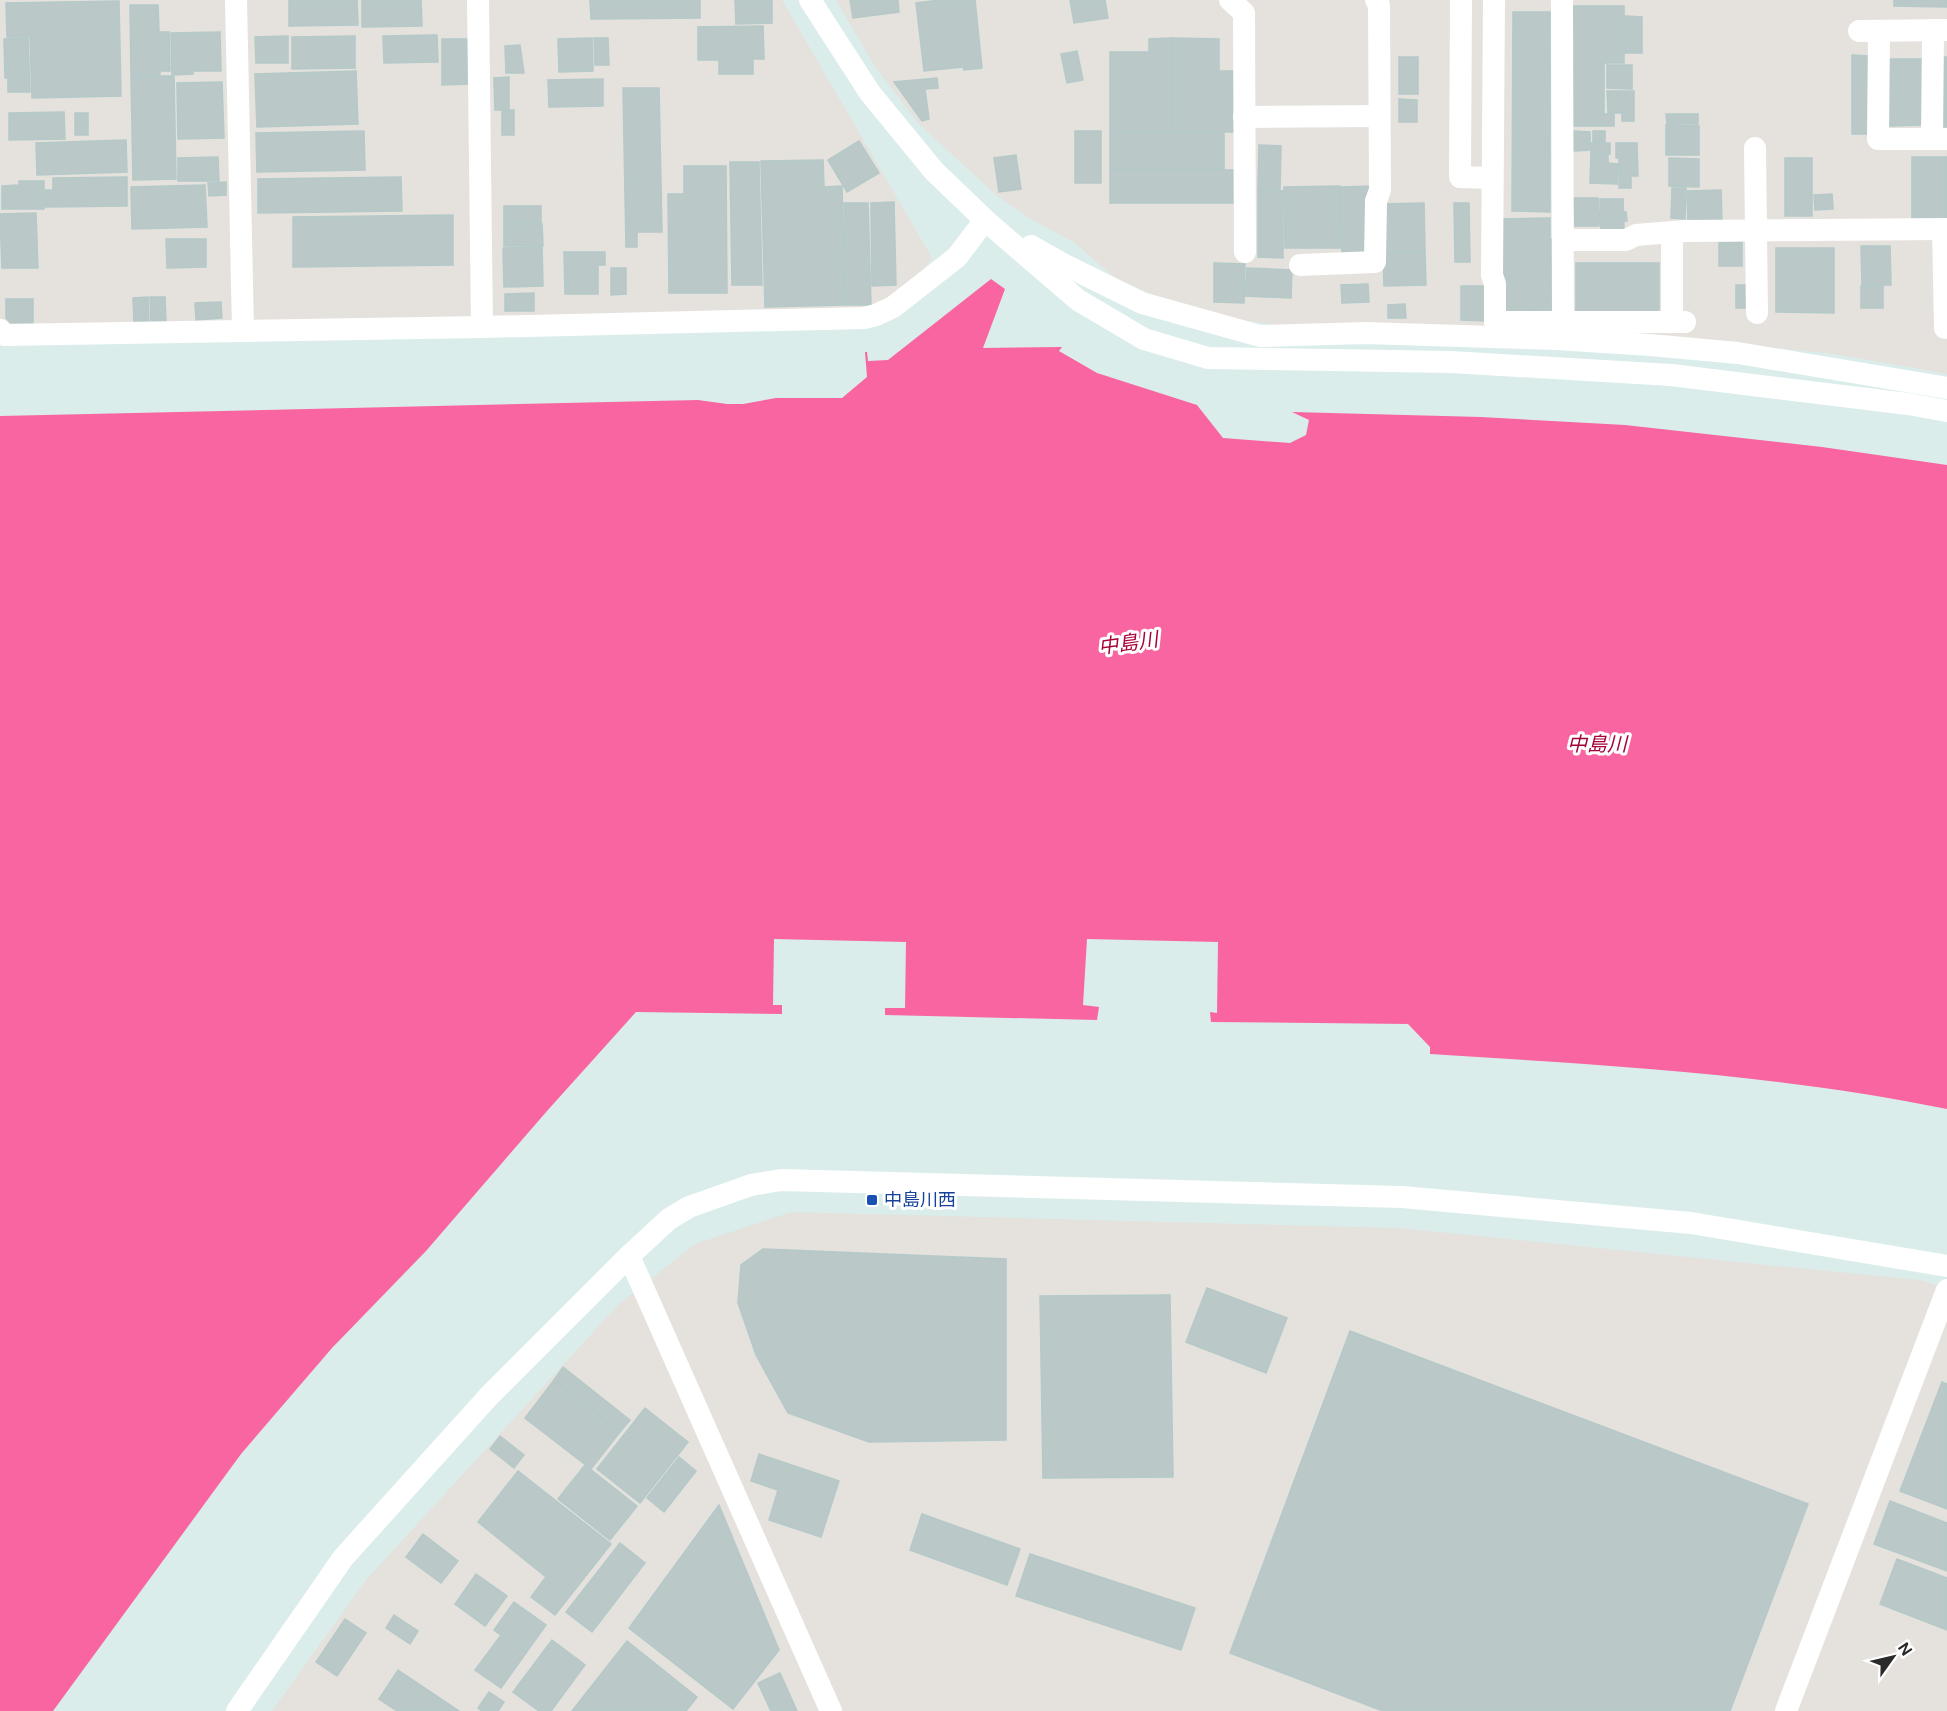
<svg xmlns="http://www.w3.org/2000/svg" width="1947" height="1711" viewBox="0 0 1947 1711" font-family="'DM Sans','Noto Sans JP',sans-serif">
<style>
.industrial{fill:#e5e1dc}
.water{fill:#f865a0}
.building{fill:#bac8c8;stroke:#b4c9c8;stroke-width:1.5}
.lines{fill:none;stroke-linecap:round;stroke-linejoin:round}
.minor{stroke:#fff;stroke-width:22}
.transit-dot{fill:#1a4fb4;stroke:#fff;stroke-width:2}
.labels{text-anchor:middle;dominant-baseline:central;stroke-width:6;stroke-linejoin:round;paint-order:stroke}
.transit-label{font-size:18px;fill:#164399;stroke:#fff;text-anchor:start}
.water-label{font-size:20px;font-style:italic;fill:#a50337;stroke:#fff}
</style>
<rect width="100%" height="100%" fill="#daedeb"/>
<g class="industrial">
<polygon points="0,0 782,0 932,258 911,284 872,310 0,346"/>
<polygon points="836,0 1483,0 1483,281 1505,0 1947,0 1947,374 1835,354 1683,338 1282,326 1237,319 1172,303 1115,278 1075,243 1029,218 996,195 918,123 874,65"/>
<polygon points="791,1212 1398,1228 1919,1280 1947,1288 1947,1711 272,1711 366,1580 618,1305 695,1244"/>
</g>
<path class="water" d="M991,279L1005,289L983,348L1062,347L1059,351L1097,373L1197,405L1223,438L1290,443L1306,435L1309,420L1292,412L1481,417L1625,425L1822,447L1947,465V1109C1777,1074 1603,1065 1430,1054V1047L1408,1024L1211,1022L1210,1012L1217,1013L1218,942L1087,939L1083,1005L1099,1007L1097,1020L885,1015V1008H905L906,942L774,939L773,1005H782V1014L636,1012L547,1111L426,1251L332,1348L241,1454L53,1711H0V416L698,400L727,404H743L776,398H842L867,377L865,352H867L868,361L888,360Z"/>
<g class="building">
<polygon points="289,0 357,0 358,25 289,26"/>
<polygon points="362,0 421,0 422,26 362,27"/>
<polygon points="590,0 700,0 700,18 591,19"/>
<polygon points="735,0 772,0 772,23 736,24"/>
<polygon points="850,0 898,0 899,12 853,18"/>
<polygon points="940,0 975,0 982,68 964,70 963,67 924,71 916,3"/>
<polygon points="1070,0 1105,0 1108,18 1074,23"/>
<polygon points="1894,0 1947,0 1947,7 1894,6"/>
<polygon points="119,1 121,96 32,98 30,37 7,37 6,3"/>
<polygon points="130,5 158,5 159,32 169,32 170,71 160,71 160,75 131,75"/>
<polygon points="1573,6 1624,6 1624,63 1604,63 1604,114 1614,114 1614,126 1573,126"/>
<polygon points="1513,12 1550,12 1550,212 1512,211"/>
<polygon points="1625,16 1642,17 1642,53 1625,53"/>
<polygon points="763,26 764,59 753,59 753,74 719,74 719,60 698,60 698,27"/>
<polygon points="220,32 221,71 193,71 193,74 172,75 171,33"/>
<polygon points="437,35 438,62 384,63 383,36"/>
<polygon points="288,36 288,63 256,63 255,37"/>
<polygon points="355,36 355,68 292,69 292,37"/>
<polygon points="28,38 30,92 8,92 8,78 5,78 4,39"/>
<polygon points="592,38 593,71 559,72 558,39"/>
<polygon points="594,38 608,38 609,65 595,65"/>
<polygon points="1172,38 1219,39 1219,71 1233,71 1233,132 1172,132"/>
<polygon points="1172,38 1172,132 1110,132 1110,52 1149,52 1149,39"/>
<polygon points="442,39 467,39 468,84 442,85"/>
<polygon points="520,45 524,73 506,73 505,46"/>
<polygon points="1077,51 1083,80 1067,83 1061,54"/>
<polygon points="1852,55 1868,56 1868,134 1852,134"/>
<rect x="1399" y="57" width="19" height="37"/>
<polygon points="1944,57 1947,57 1947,127 1943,127"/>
<polygon points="1887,59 1922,59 1923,125 1888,126"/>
<polygon points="1607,65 1632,65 1632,89 1607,88"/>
<polygon points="356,71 358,124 257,127 255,74"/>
<polygon points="131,76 174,76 176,179 133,180"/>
<polygon points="509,77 509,110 495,110 494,78"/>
<polygon points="937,78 938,88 925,89 929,119 922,121 894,82"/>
<polygon points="603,79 603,106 549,107 548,80"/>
<polygon points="222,82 224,138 178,139 177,83"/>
<polygon points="623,88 659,88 662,232 637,232 637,247 626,247"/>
<polygon points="1607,91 1634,91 1634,121 1622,121 1622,113 1608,113"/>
<polygon points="1399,99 1417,100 1417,122 1399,122"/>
<rect x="502" y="110" width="12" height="25"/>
<polygon points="64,112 65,139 9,140 9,113"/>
<rect x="75" y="113" width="13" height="22"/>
<polygon points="1666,114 1698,114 1698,124 1667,124"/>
<polygon points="1666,125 1699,126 1699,155 1666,155"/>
<polygon points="364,131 365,170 257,172 256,133"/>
<rect x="1075" y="131" width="26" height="52"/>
<polygon points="1573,131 1590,132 1590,150 1574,151"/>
<rect x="1593" y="131" width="12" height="11"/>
<rect x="1110" y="132" width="114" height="37"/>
<polygon points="126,140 127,172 37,175 36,143"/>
<polygon points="859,141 879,173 847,192 828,160"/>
<rect x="1591" y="143" width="19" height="11"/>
<polygon points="1616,143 1637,143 1638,176 1631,176 1631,188 1619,188 1619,158 1616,158"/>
<polygon points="1259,145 1281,146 1280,191 1258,190"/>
<polygon points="1591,154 1608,155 1608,163 1618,164 1617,184 1590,183"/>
<polygon points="1016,155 1021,189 999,192 994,158"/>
<polygon points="218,157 219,181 178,181 178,158"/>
<polygon points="1912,157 1947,157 1947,219 1912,218"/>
<polygon points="1669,158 1699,159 1699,187 1669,186"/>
<rect x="1785" y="158" width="27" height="58"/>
<polygon points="823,160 824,187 842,186 845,305 765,307 761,161"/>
<polygon points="730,162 759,162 762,285 732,285"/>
<polygon points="684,166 726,166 727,293 669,293 668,194 684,194"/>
<polygon points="1110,169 1233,170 1233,203 1110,203"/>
<polygon points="127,177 127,206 45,207 45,190 53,190 53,178"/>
<polygon points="401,177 402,211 258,213 258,179"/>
<polygon points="19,181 44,181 44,209 2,209 2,186 19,185"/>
<polygon points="226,182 226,195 209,196 208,183"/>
<polygon points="205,185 207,227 132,229 131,187"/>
<polygon points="1340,186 1341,248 1285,248 1284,187"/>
<polygon points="1374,186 1375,254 1342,255 1341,187"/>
<polygon points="1672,188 1686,188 1685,219 1671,218"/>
<polygon points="1258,190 1283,191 1283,258 1258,257"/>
<polygon points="1721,190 1722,220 1688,221 1687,191"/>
<polygon points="1832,194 1833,209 1815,210 1814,195"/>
<polygon points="1574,198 1598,198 1599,212 1626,212 1627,221 1599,221 1599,226 1575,226"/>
<polygon points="1600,199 1623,199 1624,228 1601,229"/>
<polygon points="894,202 896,285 872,286 871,203"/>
<polygon points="844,203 868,203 871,305 846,305"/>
<polygon points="1424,203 1425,252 1385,253 1383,204"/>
<polygon points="1454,203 1469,203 1470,262 1455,262"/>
<rect x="504" y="206" width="37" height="17"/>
<polygon points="36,213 38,268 2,268 0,214"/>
<polygon points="453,215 453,265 293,267 293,217"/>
<polygon points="1550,218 1550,239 1556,239 1556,249 1551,249 1552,311 1500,312 1498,219"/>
<polygon points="504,224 542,224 543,246 504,246"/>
<polygon points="166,239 206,239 206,267 167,268"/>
<polygon points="1742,242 1742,266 1719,266 1719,243"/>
<polygon points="1861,246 1890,246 1891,285 1862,285"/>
<polygon points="542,247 543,286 504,287 503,248"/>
<polygon points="1776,248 1834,248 1834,313 1776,312"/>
<polygon points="564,252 605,252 605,265 598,265 598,294 565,294"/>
<polygon points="1383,253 1425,253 1426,285 1384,286"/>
<polygon points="1214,263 1245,264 1244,303 1214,302"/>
<polygon points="1576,263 1659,263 1659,312 1576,313"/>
<polygon points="611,268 626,268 626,294 611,295"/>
<polygon points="1247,268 1292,270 1291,298 1245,296"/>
<polygon points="1368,284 1369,302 1342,303 1341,285"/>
<rect x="1736" y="285" width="9" height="23"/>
<polygon points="1461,286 1491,286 1490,321 1461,320"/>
<rect x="1861" y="286" width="22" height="22"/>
<polygon points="534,293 534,311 505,311 505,294"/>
<polygon points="148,297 149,323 134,323 133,298"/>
<polygon points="150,297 165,297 166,322 151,322"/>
<polygon points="6,299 33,299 33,323 11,323 6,318"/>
<polygon points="221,302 222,318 196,320 195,303"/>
<polygon points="1405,304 1406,318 1388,318 1388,305"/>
<polygon points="763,1249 1006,1259 1006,1440 869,1442 788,1413 756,1355 738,1303 741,1265"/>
<polygon points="1207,1288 1287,1318 1266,1373 1186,1342"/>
<polygon points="1170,1295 1173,1477 1043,1478 1040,1296"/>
<polygon points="1350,1331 1808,1504 1730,1711 1383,1711 1230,1653"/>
<polygon points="563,1367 630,1420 620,1432 554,1380"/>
<polygon points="554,1380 620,1432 591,1469 525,1418"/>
<polygon points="1942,1382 1947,1384 1947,1509 1900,1491"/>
<polygon points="645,1408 688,1442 640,1503 597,1469"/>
<polygon points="500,1436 524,1455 514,1468 490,1449"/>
<polygon points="759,1454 839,1481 821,1537 769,1520 778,1490 751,1481"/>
<polygon points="679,1457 696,1471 664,1512 647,1498"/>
<polygon points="585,1465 637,1506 610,1540 558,1499"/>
<polygon points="518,1471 611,1544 555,1615 531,1597 546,1577 478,1522"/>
<polygon points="1890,1501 1947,1523 1947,1571 1874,1544"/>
<polygon points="719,1505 779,1650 733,1709 629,1628"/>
<polygon points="922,1514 1020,1549 1007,1585 910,1550"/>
<polygon points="423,1534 458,1561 441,1583 406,1557"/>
<polygon points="620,1543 645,1563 592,1632 566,1612"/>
<polygon points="1030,1554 1195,1608 1181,1650 1016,1596"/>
<polygon points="1897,1559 1947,1578 1947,1630 1880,1604"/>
<polygon points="476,1574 507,1596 485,1626 455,1604"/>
<polygon points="514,1602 546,1625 526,1653 494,1630"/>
<polygon points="394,1615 418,1631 410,1644 386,1628"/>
<polygon points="345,1619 366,1633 337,1676 316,1662"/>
<polygon points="501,1635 526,1653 501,1688 475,1670"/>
<polygon points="552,1640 585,1665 551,1711 539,1711 513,1692"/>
<polygon points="627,1641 697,1697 686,1711 572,1711"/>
<polygon points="398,1670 459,1711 397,1711 379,1699"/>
<polygon points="780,1673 797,1711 771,1711 758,1683"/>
<polygon points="489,1692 504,1702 498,1711 482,1711 478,1708"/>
</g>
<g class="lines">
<g class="minor">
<polyline points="236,0 243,331"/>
<polyline points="478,0 482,327"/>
<polyline points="810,0 870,93 934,171 985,220 1078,300 1144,339 1208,358 1451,362 1671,375 1908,404 1947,411"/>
<polyline points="1230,0 1244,13 1245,252"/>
<polyline points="1461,0 1460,177 1492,178"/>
<polyline points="1494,0 1492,275 1495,284 1495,322 1685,322"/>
<polyline points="1562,0 1563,322"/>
<polyline points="1859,31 1947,30"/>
<polyline points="1879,31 1878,139 1947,139"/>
<polyline points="1244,117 1379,116"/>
<polyline points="1932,139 1933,30"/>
<polyline points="1755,148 1757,313"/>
<polyline points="1943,229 1945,328"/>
<polyline points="1672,233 1672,322"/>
<polyline points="1563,240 1626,240 1636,235 1685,231 1947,229"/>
<polyline points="1031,246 1063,264 1142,303 1260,336 1365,333 1557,339 1650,345 1738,353 1947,388"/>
<polyline points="1300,265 1375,262 1376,201 1380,190 1379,5 1376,0"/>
<polyline points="0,330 4,335 482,327 864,318 876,315 893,307 957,257 985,220"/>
<polyline points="629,1256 831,1711"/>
<polyline points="237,1711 343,1558 489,1396 629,1256 669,1219 689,1207 751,1185 781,1180 1402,1197 1691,1223 1947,1266"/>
<polyline points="1786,1711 1947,1290"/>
</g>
</g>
<rect class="transit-dot" x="866" y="1194" width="12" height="12" rx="3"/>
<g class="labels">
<g class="transit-label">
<text x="884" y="1200">中島川西</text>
</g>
<g class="water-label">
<text transform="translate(1128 643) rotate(-8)">中島川</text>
<text x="1597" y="744">中島川</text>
</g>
</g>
<g transform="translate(1893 1657) rotate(56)" stroke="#ffffff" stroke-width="4.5" paint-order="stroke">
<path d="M0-4.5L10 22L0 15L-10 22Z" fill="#2a2a2a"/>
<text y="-9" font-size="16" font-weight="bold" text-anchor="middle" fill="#2a2a2a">N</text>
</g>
</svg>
